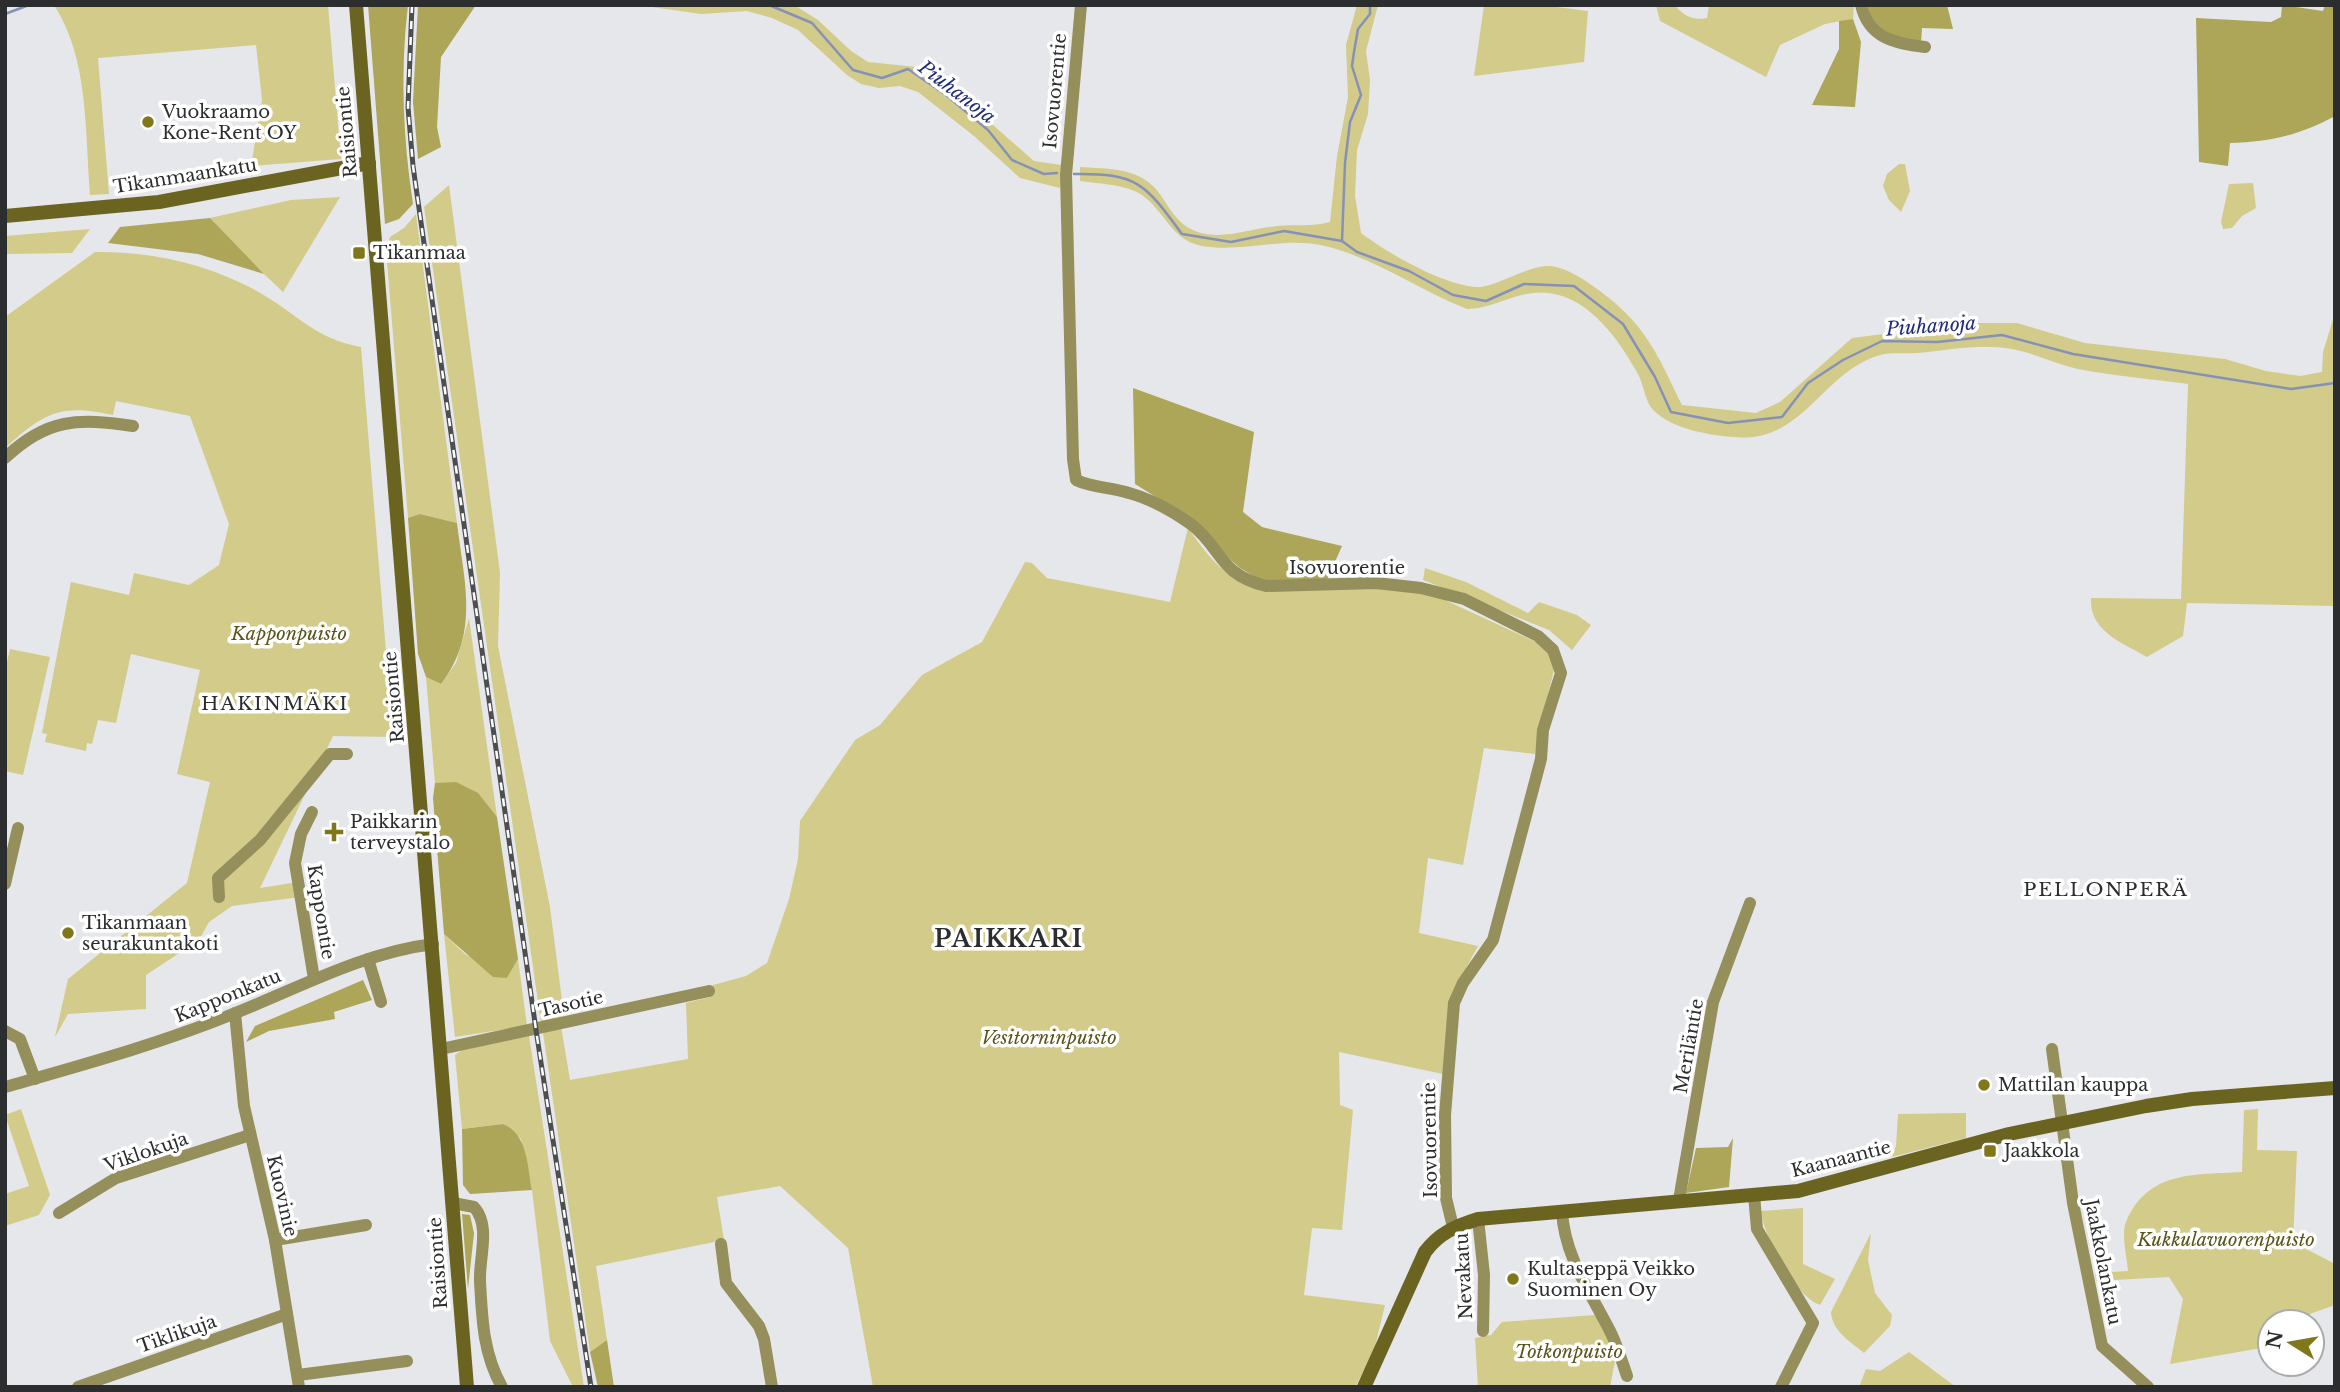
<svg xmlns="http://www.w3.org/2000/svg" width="2340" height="1392" viewBox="0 0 2340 1392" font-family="'Libre Baskerville',serif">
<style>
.green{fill:#d2cb8a}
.forest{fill:#ada558}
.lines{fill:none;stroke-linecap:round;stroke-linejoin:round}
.stream{stroke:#8691b8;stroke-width:2.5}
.street{stroke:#948f5b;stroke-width:12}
.secondary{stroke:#6b6421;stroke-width:14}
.rail-casing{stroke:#4d4e50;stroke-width:5}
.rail{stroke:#fff;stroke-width:2.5;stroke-dasharray:8;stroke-linecap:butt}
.poi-dot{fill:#80761a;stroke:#fff;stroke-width:2.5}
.labels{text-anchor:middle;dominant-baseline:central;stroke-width:7;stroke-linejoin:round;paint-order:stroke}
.street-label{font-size:18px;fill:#2c2d2e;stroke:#fff}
.poi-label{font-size:18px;fill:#2c2d2e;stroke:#fff;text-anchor:start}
.park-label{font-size:18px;font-style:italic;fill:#5a5419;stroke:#fff}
.water-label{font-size:19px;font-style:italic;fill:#222d79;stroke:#fff}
.neighbourhood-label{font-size:19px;letter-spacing:2px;fill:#2c2d2e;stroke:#fff}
.district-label{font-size:24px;font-weight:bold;letter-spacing:2px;fill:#2c2d2e;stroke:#fff}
</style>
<rect width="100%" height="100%" fill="#e5e7eb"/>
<g class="green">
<path d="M54,5H328L341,159L251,166L262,100L256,45L98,58L109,194L90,195C85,134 89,58 54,5Z"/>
<polygon points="638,5 794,5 818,20 851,51 868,62 916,67 970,105 1034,161 1061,165 1060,188 1020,178 974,136 918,92 900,86 879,88 861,84 847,75 798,30 772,18 747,11 701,14"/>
<path d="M1357,5H1378L1366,51L1370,80L1368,114L1357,150L1355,196L1361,233C1389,254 1441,284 1476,287C1491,289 1525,267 1547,266C1560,265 1579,276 1590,284C1644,321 1655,349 1682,405L1756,413L1780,402L1852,338L1971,323H2017L2085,343L2225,359L2266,371L2300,376L2322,372L2323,352L2335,313V606L2187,603L2183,636L2147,657C2122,643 2089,631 2091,598L2181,599L2188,384C2152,379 2114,376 2078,369C2056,364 2034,353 2012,349C1980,343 1949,350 1917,353C1906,354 1891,352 1880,355C1820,373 1804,444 1733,437C1707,435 1666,428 1650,406C1645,397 1643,385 1639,376C1621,342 1590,298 1549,293C1519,289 1495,309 1467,309C1419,290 1375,258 1325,246C1284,236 1243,253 1202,246C1171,240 1165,211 1142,195C1125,184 1100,184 1080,181V167C1107,169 1136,167 1156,189C1166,201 1173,218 1187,227C1215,244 1248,229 1277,226C1295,224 1312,227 1330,222L1337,156L1348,97L1346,45Z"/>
<polygon points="1484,5 1541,5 1588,11 1584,62 1474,76"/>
<path d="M1675,5C1683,16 1694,21 1707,18L1709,5H1854L1853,19L1825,24L1780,45L1766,77L1660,21L1656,5Z"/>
<polygon points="1899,164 1905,164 1910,191 1901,212 1889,200 1883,186 1887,174"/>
<polygon points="2253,183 2256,208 2242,216 2232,228 2223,229 2221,222 2229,184"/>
<polygon points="449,185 500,573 498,646 550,907 564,1016 541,1023 424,207"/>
<polygon points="340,197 283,292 246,257 210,218 291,200"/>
<polygon points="416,214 457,523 420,514 408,518 386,249 390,237 404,228"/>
<polygon points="90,229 72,253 5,254 5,236"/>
<path d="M95,252C151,251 213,265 262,294C298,315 316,339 361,347L393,737L333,736L260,888L298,882L300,897L232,906L209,922L199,940L146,975V1009L68,1014L55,1037L68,979L187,883L210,782L177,774L200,670L131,654L116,723L98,720L92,744L87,743L86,751L45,742L47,734L42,733L71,582L129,595L134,573L189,585L219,565L229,524L190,416L116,401L113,415C60,403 44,413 5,448V317Z"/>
<path d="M1188,528C1207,555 1223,576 1254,587L1402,588L1434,595L1536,642L1549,654L1554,669L1535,754L1484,748L1463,865L1428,858L1419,933L1478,946C1450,995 1446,1019 1443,1074L1339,1052L1340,1105L1353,1110L1342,1230L1312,1228L1304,1295L1385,1305L1374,1351L1355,1387H873L848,1248L780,1186L717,1197L724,1240L596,1266L607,1340L590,1352L543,1033L561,1026L570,1080L688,1059L686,1003L710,997L706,987L746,976L767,963L789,899L798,859L800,821L855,740L880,725L922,675L982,642L1025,562L1032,563L1047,578L1170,602Z"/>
<polygon points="1425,568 1466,582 1528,613 1539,602 1577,615 1591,625 1572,650 1549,630 1423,580"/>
<path d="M469,618L497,817C477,792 468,782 435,783L426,677L441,684L456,663Z"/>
<polygon points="10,649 50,657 23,775 5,771 5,671"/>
<polygon points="444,934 465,954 507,978 518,959 527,1026 455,1037"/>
<polygon points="529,1036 584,1387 573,1387 550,1341 532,1190 521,1139 503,1124 462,1129 455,1055 462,1050"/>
<polygon points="21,1109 50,1195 39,1215 5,1226 5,1194 29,1186 5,1115"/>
<path d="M2258,1109L2257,1150L2297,1151L2293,1242L2335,1264V1305L2307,1315L2305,1312L2293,1322H2270V1341L2261,1348L2170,1364L2183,1299L2169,1277L2096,1281L2095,1273L2128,1271C2127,1258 2121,1234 2126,1222C2148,1170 2195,1175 2242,1172L2244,1110Z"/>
<polygon points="1966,1113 1966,1138 1892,1157 1896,1146 1898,1114"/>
<path d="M1803,1208V1264L1835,1279L1820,1305C1796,1298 1763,1235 1761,1211Z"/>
<path d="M1871,1233L1868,1260L1875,1293L1892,1315L1890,1326L1864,1353C1851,1342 1832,1331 1831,1312Z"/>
<polygon points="1595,1315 1617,1350 1610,1387 1478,1387 1475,1338 1491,1335 1502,1322"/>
<polygon points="1909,1352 1956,1387 1859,1387 1866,1369 1880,1371"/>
</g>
<g class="forest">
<path d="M368,5H408C400,72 403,138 413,204L399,219L385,224Z"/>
<polygon points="418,5 476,5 441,57 437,127 441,147 418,159 413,102"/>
<path d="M1867,5H1947L1953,29L1922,28L1921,43C1895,38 1874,34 1867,5Z"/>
<path d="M2282,5L2323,11L2325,5H2335V116C2300,135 2270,142 2230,143L2228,166L2199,162L2196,18L2271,22L2281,17Z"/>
<polygon points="1853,19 1861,42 1855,107 1812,105 1839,49 1839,21"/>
<polygon points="210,218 264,274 198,254 108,243 120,227"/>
<polygon points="1133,388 1254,432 1243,512 1262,527 1342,546 1327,580 1262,581 1240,568 1217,548 1198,523 1135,484"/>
<path d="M420,514L457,523C464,582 480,633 441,684L426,677L418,654L408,518Z"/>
<polygon points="456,782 478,793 497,817 518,959 507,978 493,977 444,934 433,798 435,783"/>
<polygon points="363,980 372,1000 334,1012 335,1019 269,1031 246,1042 255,1026"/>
<path d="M503,1124C528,1134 527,1166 532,1190L470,1194L463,1185L462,1129Z"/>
<polygon points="1733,1138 1729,1187 1686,1193 1696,1148 1728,1147"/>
<polygon points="462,1214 470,1215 474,1233 468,1289"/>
<polygon points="607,1340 614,1387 598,1387 590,1352"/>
</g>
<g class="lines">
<g class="stream">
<polyline points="769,5 812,23 853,70 882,78 908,69 946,95 988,130 1012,160 1044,174 1057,173"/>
<polyline points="5,14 29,5"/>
<path d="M1074,174C1138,173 1145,184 1182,234L1231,242L1284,231L1342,241L1357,252L1409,271L1453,295L1486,301L1524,284L1574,286L1623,324L1655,377L1671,412L1728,423L1782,417L1808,383L1843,360L1882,341L1937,342L2002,335L2073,354L2291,389L2335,383"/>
<polyline points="1342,241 1345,163 1350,122 1361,95 1352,66 1354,52 1358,29 1370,14 1370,5"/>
</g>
<g class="street">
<path d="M1081,5L1066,175L1073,459L1076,480C1093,488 1111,487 1129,493C1151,499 1174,512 1192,525C1222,548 1218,574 1266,586L1376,583L1421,588L1464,599L1538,636L1553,650L1561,673L1543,730L1541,759L1493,940L1463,983L1454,1003L1445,1115L1446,1198L1453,1227"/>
<path d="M1861,5C1869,39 1895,43 1925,47"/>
<path d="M5,458C47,418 78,418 133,426"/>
<polyline points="312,812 301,834 295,863 314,979"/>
<polyline points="5,884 18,828"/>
<polyline points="219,897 218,878 260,840 330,754 347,754"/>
<polyline points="368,959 381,1002"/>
<polyline points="235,1013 244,1106 275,1240 299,1387"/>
<polyline points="5,1031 20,1039 35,1079"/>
<polyline points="441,1049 709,991"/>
<polyline points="2052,1049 2073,1203 2102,1346 2148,1387"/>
<path d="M5,1087C82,1065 159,1044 233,1014C299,988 362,953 433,944"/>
<polyline points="1754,1195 1757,1229 1813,1323 1781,1387"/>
<polyline points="1679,1200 1713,1002 1750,903"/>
<path d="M453,1203L474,1207C491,1226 479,1257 480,1281C482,1318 483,1354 502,1387"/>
<path d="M1562,1211C1564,1255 1590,1292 1610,1331C1617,1345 1622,1361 1627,1376"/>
<polyline points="59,1213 116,1178 250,1135"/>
<polyline points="1478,1219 1484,1275 1483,1331"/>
<polyline points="275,1240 366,1225"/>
<polyline points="721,1244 726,1283 759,1326 764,1339 772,1387"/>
<polyline points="298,1375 407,1361"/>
<polyline points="78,1387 287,1314"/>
</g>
<g class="secondary">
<polyline points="356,5 467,1387"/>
<polyline points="5,216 159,202 369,163"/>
<path d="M1364,1387L1425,1252C1439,1233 1456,1226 1478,1219L1798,1191L2009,1134L2146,1106L2192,1099L2335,1088"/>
</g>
<defs>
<polyline id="rail" points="412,5 408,107 413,166 536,1030 591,1387"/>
</defs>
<use href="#rail" class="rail-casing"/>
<use href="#rail" class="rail"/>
</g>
<g class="poi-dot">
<circle cx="148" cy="122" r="7"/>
<rect x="352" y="246" width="14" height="14" rx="3.5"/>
<path d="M330.5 821.5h7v7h7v7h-7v7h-7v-7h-7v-7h7z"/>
<circle cx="68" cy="933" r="7"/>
<circle cx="1984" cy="1085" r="7"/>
<rect x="1983" y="1144" width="14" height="14" rx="3.5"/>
<circle cx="1513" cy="1279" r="7"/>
</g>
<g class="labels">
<g class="street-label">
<text transform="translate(1055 91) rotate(-85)">Isovuorentie</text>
<text transform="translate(347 132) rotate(-95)">Raisiontie</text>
<text transform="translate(185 176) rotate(-9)">Tikanmaankatu</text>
<text x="1347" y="568">Isovuorentie</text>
<text transform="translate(394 697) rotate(-95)">Raisiontie</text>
<text transform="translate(321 912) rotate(81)">Kappontie</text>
<text transform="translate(228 996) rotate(-22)">Kapponkatu</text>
<text transform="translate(571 1004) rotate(-13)">Tasotie</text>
<text transform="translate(1689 1046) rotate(-80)">Meriläntie</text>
<text transform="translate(1430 1140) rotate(-91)">Isovuorentie</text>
<text transform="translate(146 1152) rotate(-19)">Viklokuja</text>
<text transform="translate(1841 1159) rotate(-14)">Kaanaantie</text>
<text transform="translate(282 1196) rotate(77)">Kuovinie</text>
<text transform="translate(2103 1262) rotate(79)">Jaakkolankatu</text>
<text transform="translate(438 1263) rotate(-94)">Raisiontie</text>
<text transform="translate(1464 1276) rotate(-93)">Nevakatu</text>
<text transform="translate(177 1334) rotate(-19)">Tiklikuja</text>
</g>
<g class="poi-label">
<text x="162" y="112">Vuokraamo<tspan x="162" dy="21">Kone-Rent OY</tspan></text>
<text x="373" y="253">Tikanmaa</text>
<text x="350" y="822">Paikkarin<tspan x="350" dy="21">terveystalo</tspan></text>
<text x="82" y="923">Tikanmaan<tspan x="82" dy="21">seurakuntakoti</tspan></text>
<text x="1998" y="1085">Mattilan kauppa</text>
<text x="2004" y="1151">Jaakkola</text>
<text x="1527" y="1269">Kultaseppä Veikko<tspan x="1527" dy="21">Suominen Oy</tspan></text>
</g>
<g class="park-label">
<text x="289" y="634">Kapponpuisto</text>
<text x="1049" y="1038">Vesitorninpuisto</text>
<text x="2226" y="1240">Kukkulavuorenpuisto</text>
<text x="1569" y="1352">Totkonpuisto</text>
</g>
<g class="water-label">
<text transform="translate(957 92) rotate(37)">Piuhanoja</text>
<text transform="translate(1931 326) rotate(-4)">Piuhanoja</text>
</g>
<g class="neighbourhood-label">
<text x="275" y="703">HAKINMÄKI</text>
<text x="2106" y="889">PELLONPERÄ</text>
</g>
<g class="district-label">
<text x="1009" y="938">PAIKKARI</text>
</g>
</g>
<rect width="2340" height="1392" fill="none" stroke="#2c2d2e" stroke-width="14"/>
<g transform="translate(2291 1343) rotate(281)"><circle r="33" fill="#ffffff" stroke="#ababab" stroke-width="2"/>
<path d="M0-5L12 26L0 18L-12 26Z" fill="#80761a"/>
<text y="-10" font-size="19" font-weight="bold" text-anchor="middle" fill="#2c2d2e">N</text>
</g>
</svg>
